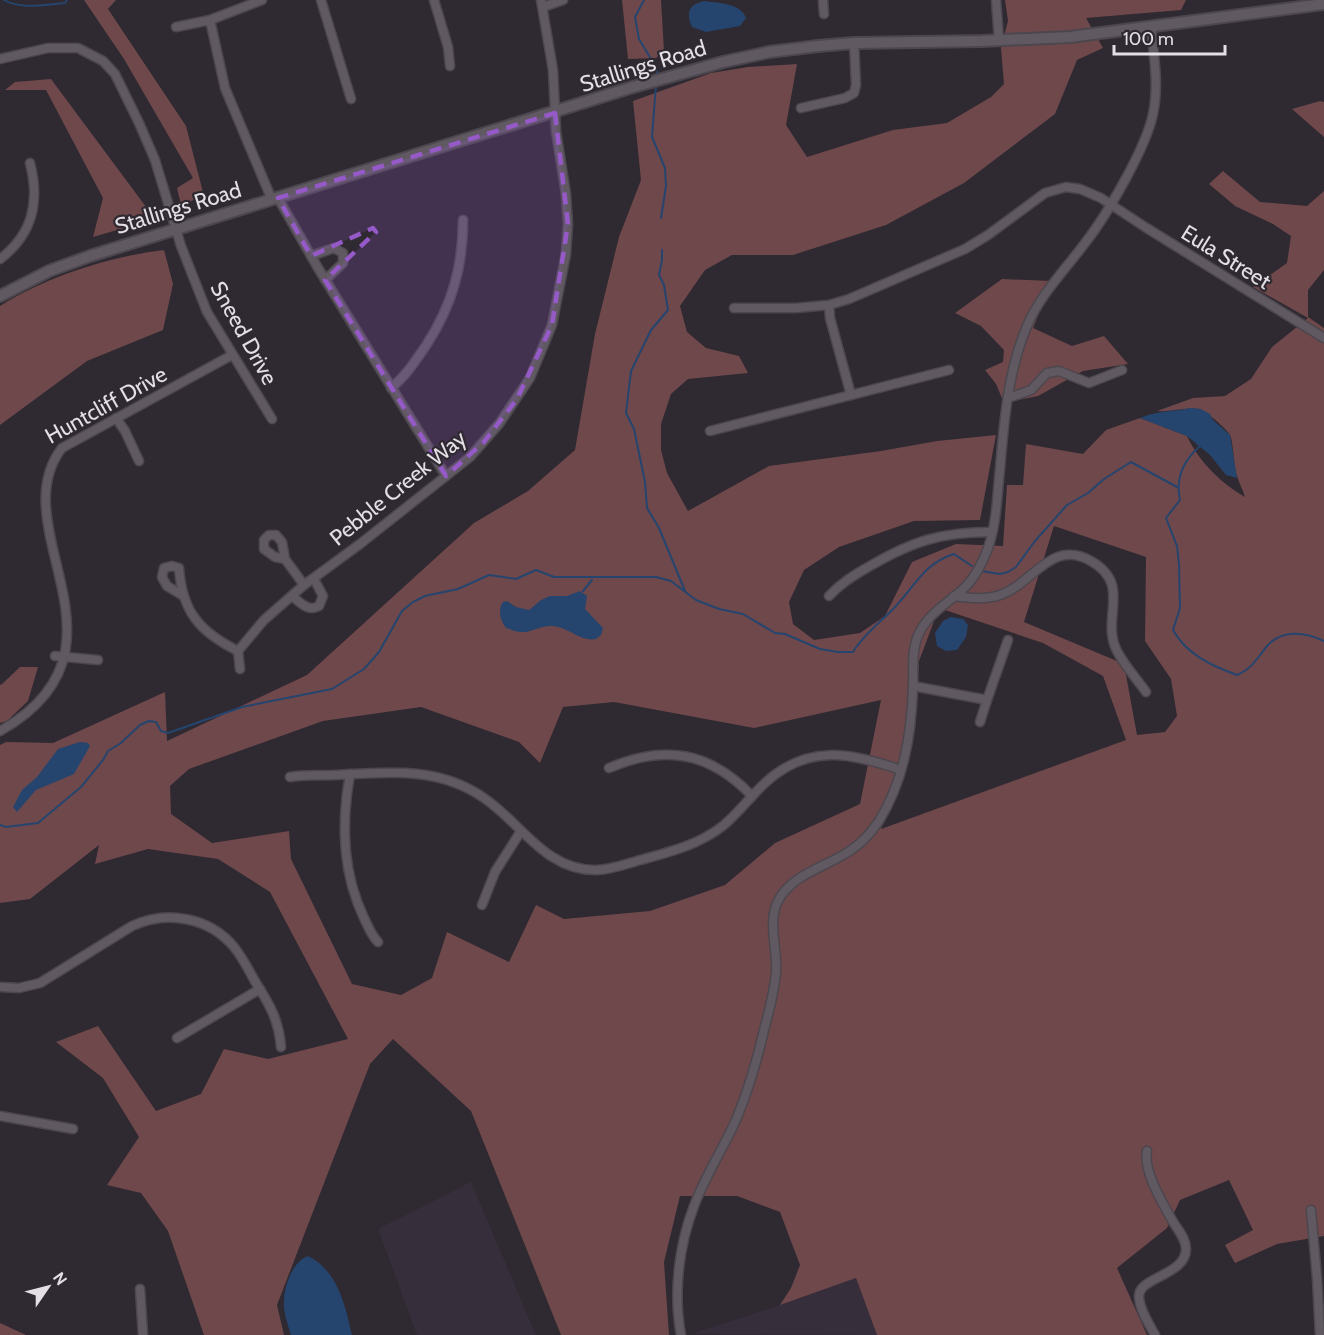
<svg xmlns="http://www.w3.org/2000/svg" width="1324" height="1335" viewBox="0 0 1324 1335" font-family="Cabin,sans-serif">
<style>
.built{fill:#372e3c}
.green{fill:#6e484b;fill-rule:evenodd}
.water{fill:#26456e}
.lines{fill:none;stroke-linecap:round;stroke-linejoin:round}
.stream{stroke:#26456e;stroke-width:2}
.minor-casing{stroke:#4c474e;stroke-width:11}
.tertiary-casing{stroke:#4c474e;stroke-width:14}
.minor{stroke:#605962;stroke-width:8}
.tertiary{stroke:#605962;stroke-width:10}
.marked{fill:#9559c8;fill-opacity:0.2;stroke:#9559c8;stroke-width:4.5;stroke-dasharray:12 8;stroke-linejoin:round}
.labels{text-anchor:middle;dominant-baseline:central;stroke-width:4.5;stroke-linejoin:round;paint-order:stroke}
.street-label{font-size:22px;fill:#e3dfe5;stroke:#2f2931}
</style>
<rect width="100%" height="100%" fill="#2f2931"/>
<g class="built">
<polygon points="471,1182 536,1335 417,1335 378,1229"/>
<polygon points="856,1278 877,1335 691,1334 780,1305"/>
</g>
<g class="green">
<polygon points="84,0 116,0 108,9 186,126 204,196 181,205 177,188 193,178 124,59"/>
<polygon points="622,0 661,0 664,51 656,58 628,59"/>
<path d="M1005,0H1186L1181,10L1086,18L1103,48L1077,60L1055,114L964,183L886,225L793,255H732L705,270L680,306L687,332L706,348L739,356L748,373L688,379L671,394L661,424V450L667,473L688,511L769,466L881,451L937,441L996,435L980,520L914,521L839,547L804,570L789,602L793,624L814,640L860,633L885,616L912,562L956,544L1003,546L1007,485H1023L1026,444L1083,454L1106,430L1140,418L1187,436C1199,462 1221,483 1245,497C1243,490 1239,483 1237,476C1234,467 1233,440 1230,435C1227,429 1205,410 1198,409C1188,407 1170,412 1157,411L1193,398L1225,396L1251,379L1272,347L1308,318L1253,287L1287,263L1291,236L1273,224L1235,206L1209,184L1223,171L1260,202L1307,206L1324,191V270L1308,290V317L1324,328V1236L1277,1244L1235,1263L1225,1245L1253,1230L1229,1180L1180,1200L1167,1228L1117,1268L1147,1335H877L856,1278L780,1305L791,1288L800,1265L780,1212L737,1196H680L664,1262L669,1335H561L471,1111L393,1039L370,1064L277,1305L284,1335H204L168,1231L141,1193L107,1185L139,1137L103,1078L56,1042L98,1026L156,1111L201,1094L224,1049L268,1059L348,1039L270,892L218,859L148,849L95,864L99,845L30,899L0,903V745L6,742L53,743L165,692L167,741L307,675L474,523L528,491L575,450L595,334L619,237L641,180L633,101L711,73L748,67L797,64L786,125L807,157L893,130L947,123L991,97L1004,84L1001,48L1008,21ZM1054,526L1146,557L1145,641L1171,679L1177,716L1165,732L1137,735L1124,664L1024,622ZM939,608L1043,643L1103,676L1126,740L881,829L915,731L919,661ZM881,700L860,804L775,843L725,885L650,911L564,919L536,905L509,962L447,932L432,978L401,995L352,984L291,859L289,831L212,843L171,814L170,786L189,769L323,721L421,707L519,742L540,763L563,707L614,702L754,728Z"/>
<polygon points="51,79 155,219 93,237 103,198 46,90 5,90 15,82"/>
<polygon points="1320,101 1324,102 1324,137 1292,109"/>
<path d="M164,250L173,284L163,330L87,361L0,425V306C48,276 108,257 164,250Z"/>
<polygon points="1002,279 1052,281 1033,328 1072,346 1104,336 1128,364 1083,371 1038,396 1004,403 996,384 985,370 1003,362 1004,350 981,326 955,313"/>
<polygon points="20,667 38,667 28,701 7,721 0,723 0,684 1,685"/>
<polygon points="0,1323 26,1335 0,1335"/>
</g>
<g class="water">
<path d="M704,1C718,3 741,3 746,18L740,26L706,32L692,27C686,13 688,5 704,1Z"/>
<path d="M1191,408L1201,409L1210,414L1213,420L1230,435L1237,478L1226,475L1210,455L1187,436L1140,418C1159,410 1171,412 1191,408Z"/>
<path d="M580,591L587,596L585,609L603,628L601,635L596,639C580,642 569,627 552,626C541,625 531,633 520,632C515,632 510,629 506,628C501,621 497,610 503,602L507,601L516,607L529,610L541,600L550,596H567Z"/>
<polygon points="951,617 963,619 968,625 966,637 957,650 946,651 937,646 935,633 943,621"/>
<polygon points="80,742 88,743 90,746 74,774 36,790 17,812 13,807 22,790 37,777 58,749"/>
<path d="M308,1256C338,1271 345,1305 352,1335H291C288,1325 283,1312 284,1301C284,1286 293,1261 308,1256Z"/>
</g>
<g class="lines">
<g class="stream">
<path d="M4,0C21,10 47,4 65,3L67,0"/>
<polyline points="644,0 635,17 639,39 657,69 657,76"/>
<polyline points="656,85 652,137 665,168 666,186 661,218"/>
<polyline points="662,250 662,260 659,275 664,285 668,310 651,330 631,371 626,413 634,429 645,482 647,508 659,528 685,591"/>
<path d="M1200,446C1184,460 1175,478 1180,500L1166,518L1177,546L1179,564L1180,608L1173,630C1186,654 1212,666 1237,675C1252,669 1258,657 1267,646C1282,629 1305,632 1324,641"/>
<polyline points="981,571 1000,574 1008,572 1016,567 1035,541 1067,505 1088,493 1104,479 1131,462 1177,487"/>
<polyline points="583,591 592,580"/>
<path d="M0,825L6,827L38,823L81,787L103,760L108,751L121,743L140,725L149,721L156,722L161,731L168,733L242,707L332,689L364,669L379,652L402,611L413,602L425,596L458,589L489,575L516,579L536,570L554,577H656L671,581L696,600L719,609L743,614L775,633L785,634L820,649L838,652H853C864,634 881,622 895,607C916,585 923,564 954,554L972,566"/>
</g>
<defs>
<g id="minor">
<polyline points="321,0 351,99"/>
<polyline points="434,0 448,47 450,66"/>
<polyline points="823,0 824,14"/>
<polyline points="996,0 999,40"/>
<polyline points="543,7 563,0"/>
<polyline points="210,20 225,88 272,200"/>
<polyline points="176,27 210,20 262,0"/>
<polyline points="0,59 48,48 78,48 103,61 115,74 139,123 155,160 181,246 207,312 272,419"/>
<polyline points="801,108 845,98 854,93 856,85 854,43"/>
<polyline points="278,198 318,268 446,476"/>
<polyline points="311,256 334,248 343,253 343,263 325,280"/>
<path d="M0,259C33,234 40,202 30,163"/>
<polyline points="829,305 830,318 851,395"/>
<polyline points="734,308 796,308 829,305 849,299 965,249 988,235 1045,193 1066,187 1080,189 1101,198 1145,227 1324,338"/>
<path d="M391,388C406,376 416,360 427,344C452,305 463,267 463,220"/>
<polyline points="1008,398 1031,390 1047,373 1059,371 1089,383 1122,370"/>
<polyline points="116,418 125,431 139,461"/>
<polyline points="710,431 949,370"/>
<polyline points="285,559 275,557 264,549 264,540 269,535 276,535 282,542 285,559 304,585"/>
<path d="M182,595L167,586L162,577L164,568L172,566L179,568C182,612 200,632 238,651"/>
<path d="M292,596C301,603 308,612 319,606L323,596L314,579"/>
<path d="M829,596C841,583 854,575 870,566C913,541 941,532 992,532"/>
<path d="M954,596C969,598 986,600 1000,595C1033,584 1051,538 1091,561C1133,585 1100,618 1117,651C1124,665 1137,679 1146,692"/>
<polyline points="55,656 98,660"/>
<polyline points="240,669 238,651 264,620 304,585 360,544 470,457 499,424 530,378 552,325 566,254 568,224 566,194 556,131 553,70 541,0"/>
<polyline points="913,686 987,700 1008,640"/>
<polyline points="980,722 987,700"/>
<path d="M0,731C145,649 0,528 62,448L232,355"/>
<path d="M609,768C665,744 710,752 752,796"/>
<path d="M350,774C341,823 342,872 364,918C368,926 371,935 378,942"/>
<path d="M290,777C305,774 319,776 335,775C387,772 439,766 484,798C521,823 546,871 596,870C611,870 626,864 640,860C670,852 699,845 724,825C739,812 751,796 765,783C808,743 852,753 901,770"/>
<polyline points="482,905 495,872 521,831"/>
<path d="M0,987L19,988L40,983L132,926C167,910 209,917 234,947C243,958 249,971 256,983C270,1005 279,1021 281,1047"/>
<polyline points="177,1038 260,989"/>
<polyline points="0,1116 73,1129"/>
<path d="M1147,1151C1143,1171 1162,1202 1172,1220C1177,1229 1186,1238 1186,1249C1186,1275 1139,1277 1139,1296C1139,1309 1149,1324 1155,1335"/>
<polyline points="1311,1210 1317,1278 1320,1335"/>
<polyline points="140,1289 143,1335"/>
<path d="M681,1335C673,1293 679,1245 694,1206C705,1176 723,1149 736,1120C748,1091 757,1061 764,1030C769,1012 774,992 776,973C778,950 767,922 778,901C791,875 825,867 848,852C861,844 871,833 879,821C904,780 911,736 913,688C914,672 911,654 917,638C925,616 945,605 961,591C974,580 982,564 988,548C997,522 997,496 1000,469C1004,421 1008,371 1027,326C1040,295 1065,270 1085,243C1107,215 1146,148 1153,114C1159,86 1154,56 1151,27"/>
</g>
<polyline id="tertiary" points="0,296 49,271 90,256 633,87 723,62 769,52 818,46 854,43 982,41 1070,37 1324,4"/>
</defs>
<use href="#minor" class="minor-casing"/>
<use href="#tertiary" class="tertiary-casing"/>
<use href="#minor" class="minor"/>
<use href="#tertiary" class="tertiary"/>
</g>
<path class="marked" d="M555,113L568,224L552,325L517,399L484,442L446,476L325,280L376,232L373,228L311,256L278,198Z"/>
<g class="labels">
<g class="street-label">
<text transform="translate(643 66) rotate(-17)">Stallings Road</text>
<text transform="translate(178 208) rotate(-17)">Stallings Road</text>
<text transform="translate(1226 257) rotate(32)">Eula Street</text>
<text transform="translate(244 333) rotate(61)">Sneed Drive</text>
<text transform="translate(106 405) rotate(-29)">Huntcliff Drive</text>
<text transform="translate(398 488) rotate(-39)">Pebble Creek Way</text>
</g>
</g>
<g transform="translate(48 1287) rotate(55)" stroke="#2f2931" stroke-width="4.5" paint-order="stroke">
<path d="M0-4.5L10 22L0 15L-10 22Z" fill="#e3dfe5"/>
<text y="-9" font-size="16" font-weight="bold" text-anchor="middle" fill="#e3dfe5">N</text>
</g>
<path d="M1114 45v9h111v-9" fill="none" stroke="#e3dfe5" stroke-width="3"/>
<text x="1123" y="45" font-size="18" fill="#e3dfe5" stroke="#2f2931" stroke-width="4.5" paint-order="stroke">100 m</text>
</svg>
